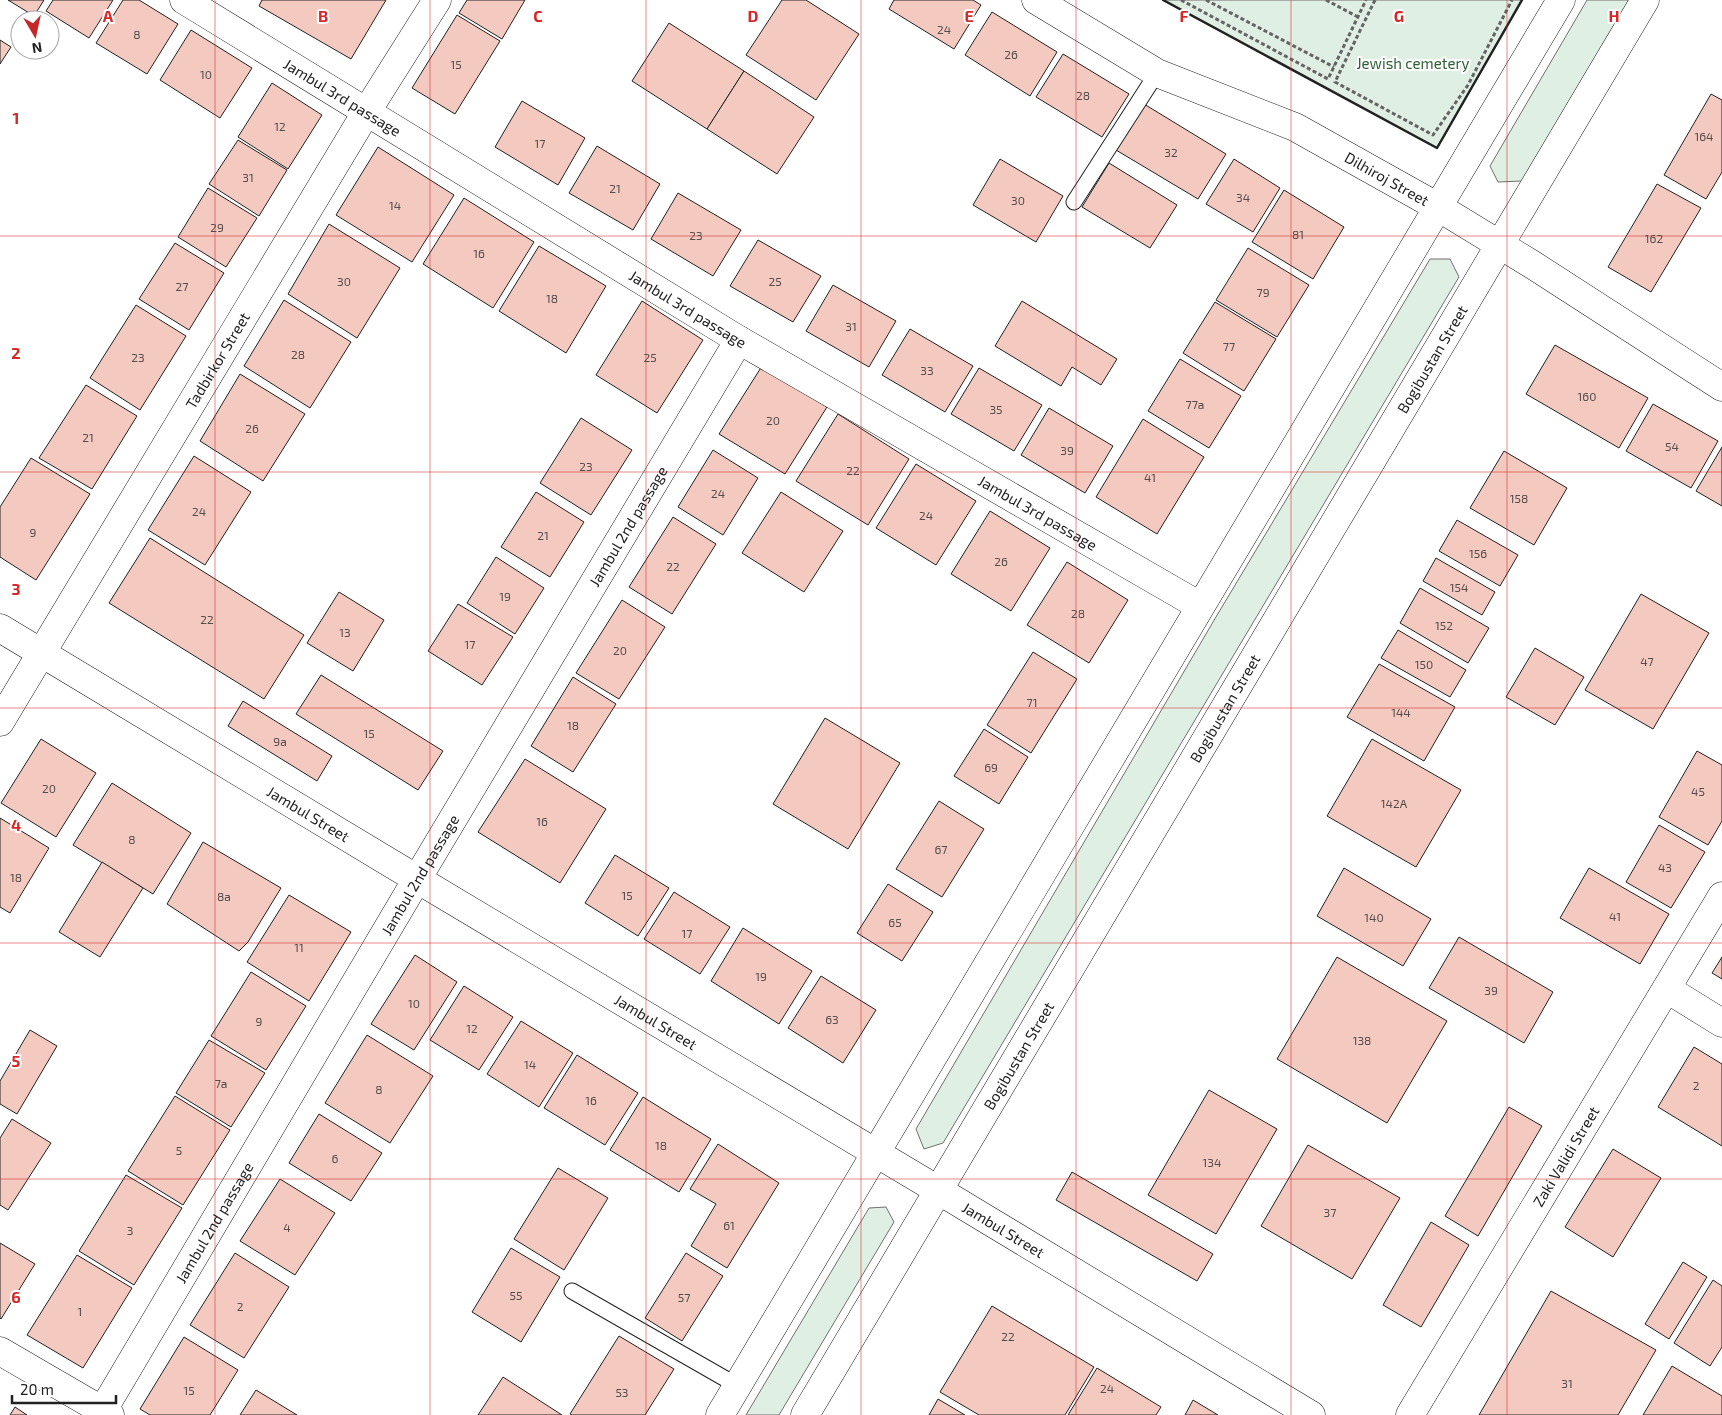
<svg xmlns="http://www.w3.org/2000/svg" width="1722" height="1415" viewBox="0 0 1722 1415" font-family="'Exo 2',sans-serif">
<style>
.green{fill:#e0efe3;stroke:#6f6f6f}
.building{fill:#f3c9c0;stroke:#222}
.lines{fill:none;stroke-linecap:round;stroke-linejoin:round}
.lane-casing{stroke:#222;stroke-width:17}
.street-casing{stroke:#222;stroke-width:29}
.secondary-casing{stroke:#222;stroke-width:29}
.path{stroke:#646464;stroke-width:3;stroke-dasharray:4 2.5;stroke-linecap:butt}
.lane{stroke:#fff;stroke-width:15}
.street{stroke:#fff;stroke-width:28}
.secondary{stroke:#fff;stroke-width:28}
.wall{stroke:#222;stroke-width:2.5}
.grid{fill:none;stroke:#d62828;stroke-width:1;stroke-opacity:0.55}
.labels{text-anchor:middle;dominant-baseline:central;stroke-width:4;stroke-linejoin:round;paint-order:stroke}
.number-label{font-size:12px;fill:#564c4a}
.park-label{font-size:15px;fill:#2f5e38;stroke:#fff}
.street-label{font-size:15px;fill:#222;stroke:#fff}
.grid-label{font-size:16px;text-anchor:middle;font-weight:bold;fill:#d62828;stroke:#fff;stroke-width:4;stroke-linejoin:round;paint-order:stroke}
</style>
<rect width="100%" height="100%" fill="#fff"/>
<g class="green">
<polygon points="1163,0 1522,0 1437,148"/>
<polygon points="1587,0 1629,0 1522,181 1498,182 1490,166"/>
<polygon points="1430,259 1450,259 1459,277 943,1143 924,1149 916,1129 1213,622"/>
<polygon points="886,1207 894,1222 779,1415 746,1415 869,1208"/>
</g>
<g class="building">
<polygon points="8,0 44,0 34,16"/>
<polygon points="53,0 113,0 89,38 46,11"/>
<polygon points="123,0 139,0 178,24 147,74 96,43"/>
<polygon points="262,0 386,0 351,59 259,6"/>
<polygon points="467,0 525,0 502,39 459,13"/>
<polygon points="782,0 806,0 859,34 816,100 746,55"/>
<polygon points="894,0 973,0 981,5 954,49 889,9"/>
<polygon points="992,12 1057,52 1030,96 965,55"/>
<polygon points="457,15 500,41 455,114 412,88"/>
<polygon points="669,23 744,71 707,129 632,81"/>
<polygon points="191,30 252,68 220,118 160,80"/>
<polygon points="0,40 11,47 0,64"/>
<polygon points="1063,54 1129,94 1102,137 1036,97"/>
<polygon points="744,71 814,117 777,174 707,129"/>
<polygon points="272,83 322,115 288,169 238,137"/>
<polygon points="1711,94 1722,100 1722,172 1706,199 1664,175"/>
<polygon points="522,101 585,138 558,185 495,147"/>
<polygon points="1144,104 1226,154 1198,199 1116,150"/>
<polygon points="238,140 287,170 259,216 209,184"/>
<polygon points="597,146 660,184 633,230 569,193"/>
<polygon points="378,147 454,195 412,262 336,215"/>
<polygon points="1000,159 1063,196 1036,242 973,205"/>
<polygon points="1234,159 1280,188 1253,232 1206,204"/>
<polygon points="1109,163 1177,205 1150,248 1082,207"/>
<polygon points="1657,184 1701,208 1651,292 1608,267"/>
<polygon points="208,188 257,218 226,267 178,237"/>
<polygon points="1284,190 1344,227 1313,279 1252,242"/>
<polygon points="678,193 741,230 713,276 651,239"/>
<polygon points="464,198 534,242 493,308 423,264"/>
<polygon points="329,224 400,268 357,338 288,294"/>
<polygon points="758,240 821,276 793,322 730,286"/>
<polygon points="175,243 224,273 189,330 139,299"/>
<polygon points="539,246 606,286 566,353 499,311"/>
<polygon points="1248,248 1309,285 1277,337 1216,300"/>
<polygon points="833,285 896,321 869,367 806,331"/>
<polygon points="284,300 351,342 310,408 244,366"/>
<polygon points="642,301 703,340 657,413 596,375"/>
<polygon points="1022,301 1117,359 1101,385 1072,367 1061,386 995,346"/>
<polygon points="1215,302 1276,339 1244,391 1183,353"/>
<polygon points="136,305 186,336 140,410 90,378"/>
<polygon points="910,329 973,366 945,412 882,375"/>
<polygon points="1555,345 1648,398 1619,448 1526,394"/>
<polygon points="1180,359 1241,396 1209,448 1148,411"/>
<polygon points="762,366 827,407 785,474 719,434"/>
<polygon points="979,368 1042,405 1014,451 951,414"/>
<polygon points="240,374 305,414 263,481 200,441"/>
<polygon points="86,385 137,416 92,489 39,458"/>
<polygon points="1653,404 1718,441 1691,488 1626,451"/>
<polygon points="1049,408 1113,446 1085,493 1021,455"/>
<polygon points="838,414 909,459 868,525 796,481"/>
<polygon points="581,418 632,450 591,515 540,483"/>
<polygon points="1143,419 1204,457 1157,534 1096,497"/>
<polygon points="1722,447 1722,506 1696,491"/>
<polygon points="713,450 758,478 723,535 678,507"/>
<polygon points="1504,451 1567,488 1534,545 1470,508"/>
<polygon points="194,456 251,492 205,565 148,530"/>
<polygon points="31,458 90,494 36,580 0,557 0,507"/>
<polygon points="916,464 976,501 936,565 876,528"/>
<polygon points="536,492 584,522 550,577 501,547"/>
<polygon points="781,492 843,531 804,592 742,553"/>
<polygon points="990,511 1050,548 1011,611 951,574"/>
<polygon points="673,517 716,544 672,614 629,587"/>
<polygon points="1457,520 1518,555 1500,586 1439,551"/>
<polygon points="150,538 304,635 264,699 109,603"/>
<polygon points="496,557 544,588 515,634 467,603"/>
<polygon points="1436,558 1495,592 1482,615 1423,581"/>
<polygon points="1067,562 1128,600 1089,663 1027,625"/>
<polygon points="1420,588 1489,628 1468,663 1400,623"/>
<polygon points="339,592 384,620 353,671 307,643"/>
<polygon points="1641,594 1709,633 1653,729 1585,690"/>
<polygon points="622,600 665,627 619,699 576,673"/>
<polygon points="458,604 513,637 482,685 428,651"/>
<polygon points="1398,630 1466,670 1450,697 1381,658"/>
<polygon points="1535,648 1584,677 1555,725 1506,697"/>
<polygon points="1033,652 1077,679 1031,753 987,725"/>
<polygon points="1379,664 1455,707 1424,761 1347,717"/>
<polygon points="321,675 443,751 418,790 296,714"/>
<polygon points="573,677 616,704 573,772 531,746"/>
<polygon points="243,701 332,756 317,781 228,726"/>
<polygon points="825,718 900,763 848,849 773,804"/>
<polygon points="984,729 1028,757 999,804 954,776"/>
<polygon points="41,739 96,773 56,837 1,803"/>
<polygon points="1372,739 1461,790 1416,867 1327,816"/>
<polygon points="1697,751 1722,765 1722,821 1708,845 1659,817"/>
<polygon points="525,759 606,809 560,883 478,832"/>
<polygon points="112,783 191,833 153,894 73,845"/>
<polygon points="939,801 984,829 942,897 896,869"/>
<polygon points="0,818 49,848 10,913 0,907"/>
<polygon points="1659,825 1705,852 1671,908 1626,882"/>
<polygon points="203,842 281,888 248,942 239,951 167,904"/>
<polygon points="615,855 669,888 638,936 585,903"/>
<polygon points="102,862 143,888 100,957 59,932"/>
<polygon points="1344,868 1431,919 1403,966 1317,916"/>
<polygon points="1589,868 1669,914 1640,964 1560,918"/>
<polygon points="888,884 933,912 902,961 857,933"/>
<polygon points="674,892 730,927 700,974 644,939"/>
<polygon points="289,895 351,932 309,1001 247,962"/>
<polygon points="743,928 812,971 779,1024 711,981"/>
<polygon points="1459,937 1553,992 1524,1043 1429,988"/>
<polygon points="415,955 457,982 414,1050 371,1024"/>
<polygon points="1337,957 1447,1021 1387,1123 1277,1059"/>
<polygon points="1722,957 1722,979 1712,973"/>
<polygon points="251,972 306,1006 266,1070 211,1036"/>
<polygon points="821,976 876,1010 843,1063 788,1028"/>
<polygon points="464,986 513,1017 479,1070 430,1040"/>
<polygon points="521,1021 573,1053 539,1107 487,1074"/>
<polygon points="30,1030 57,1046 17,1114 0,1104 0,1081"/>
<polygon points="367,1035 433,1076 390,1143 325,1103"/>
<polygon points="209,1040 265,1073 231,1127 176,1093"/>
<polygon points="1694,1047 1722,1064 1722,1146 1658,1107"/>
<polygon points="577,1055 638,1093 605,1145 544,1108"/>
<polygon points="1209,1090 1277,1129 1216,1234 1148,1195"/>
<polygon points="175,1096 230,1130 183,1205 128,1171"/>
<polygon points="643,1097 711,1139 679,1192 610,1150"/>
<polygon points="1509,1107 1542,1126 1478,1236 1445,1216"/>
<polygon points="319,1114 382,1153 351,1201 289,1163"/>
<polygon points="12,1119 51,1143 8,1210 0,1205 0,1138"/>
<polygon points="718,1144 779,1183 727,1268 691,1246 716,1204 690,1189"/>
<polygon points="1308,1145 1400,1198 1352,1279 1261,1226"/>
<polygon points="1613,1149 1661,1178 1613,1257 1565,1227"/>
<polygon points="558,1168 608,1198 564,1270 514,1239"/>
<polygon points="1072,1172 1213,1254 1197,1281 1056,1200"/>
<polygon points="126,1175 182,1208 134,1285 79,1251"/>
<polygon points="280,1179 335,1213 295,1275 240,1241"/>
<polygon points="1431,1222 1469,1245 1421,1327 1383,1305"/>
<polygon points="0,1243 35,1264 1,1319 0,1318"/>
<polygon points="511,1248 560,1277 521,1342 472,1312"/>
<polygon points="235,1253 289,1287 244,1358 190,1325"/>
<polygon points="686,1253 723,1276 682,1341 645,1318"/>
<polygon points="77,1255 132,1288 83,1368 27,1335"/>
<polygon points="1683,1262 1707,1277 1669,1339 1645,1324"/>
<polygon points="1713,1280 1722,1286 1722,1347 1710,1366 1674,1343"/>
<polygon points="1551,1291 1656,1350 1618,1415 1479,1415"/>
<polygon points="992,1306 1094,1367 1065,1415 979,1415 940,1392"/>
<polygon points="619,1336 674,1369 645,1415 572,1415 570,1414"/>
<polygon points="184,1337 238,1370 210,1415 150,1415 140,1409"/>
<polygon points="1672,1366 1722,1396 1722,1415 1643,1415"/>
<polygon points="1097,1368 1161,1407 1156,1415 1068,1415"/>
<polygon points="503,1377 562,1415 478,1415"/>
<polygon points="256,1390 297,1415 240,1415"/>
<polygon points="938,1399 965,1415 929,1415"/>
<polygon points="1193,1400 1218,1415 1185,1415"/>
<polygon points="15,1407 27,1415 10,1415"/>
</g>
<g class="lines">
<defs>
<g id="lane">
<polyline points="1074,202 1157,73"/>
<polyline points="572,1291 738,1386"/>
</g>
<g id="street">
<path id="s1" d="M184,0L739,340L1200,606"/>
<path id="s2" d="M1036,0L1157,73L1295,127L1438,207L1533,265L1722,387"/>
<path id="s3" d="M0,628L417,879L938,1190L1311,1415"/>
<path id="s4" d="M0,722L367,111L437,0"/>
<polyline points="1667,989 1722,1023"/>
<polyline points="0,1351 110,1415"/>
<path id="s5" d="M103,1410L417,879L739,340"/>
<path id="s6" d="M1410,1415L1722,896"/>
</g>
<g id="secondary">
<polyline points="720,1415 1561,0"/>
<path id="s7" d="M805,1415L1645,0"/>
</g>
</defs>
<use href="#lane" class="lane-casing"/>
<use href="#street" class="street-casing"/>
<use href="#secondary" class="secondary-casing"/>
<g class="path">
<polyline points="1181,0 1328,79 1366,0"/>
<polyline points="1206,0 1334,67"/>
<polyline points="1326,0 1358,17"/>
<polyline points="1375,0 1335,82 1433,135 1468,85 1512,0"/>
</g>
<use href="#lane" class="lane"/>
<use href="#street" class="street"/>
<use href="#secondary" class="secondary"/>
<polyline class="wall" points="1163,0 1437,148 1522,0"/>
</g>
<path class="grid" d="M215,0V1415M430,0V1415M646,0V1415M861,0V1415M1076,0V1415M1291,0V1415M1507,0V1415M0,236H1722M0,472H1722M0,708H1722M0,943H1722M0,1179H1722"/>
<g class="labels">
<g class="number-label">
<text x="944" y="29">24</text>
<text x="137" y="34">8</text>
<text x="1011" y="54">26</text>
<text x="456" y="64">15</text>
<text x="206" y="74">10</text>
<text x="1083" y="95">28</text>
<text x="280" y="126">12</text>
<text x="1704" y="136">164</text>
<text x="540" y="143">17</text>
<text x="1171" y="152">32</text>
<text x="248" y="177">31</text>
<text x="615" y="188">21</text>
<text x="1243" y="197">34</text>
<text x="1018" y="200">30</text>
<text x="395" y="205">14</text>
<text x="217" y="227">29</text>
<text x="1298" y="234">81</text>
<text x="696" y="235">23</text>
<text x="1654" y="238">162</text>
<text x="479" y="253">16</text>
<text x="344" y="281">30</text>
<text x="775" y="281">25</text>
<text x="182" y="286">27</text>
<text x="1263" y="292">79</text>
<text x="552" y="298">18</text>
<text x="851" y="326">31</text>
<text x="1229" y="346">77</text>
<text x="298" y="354">28</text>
<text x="138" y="357">23</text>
<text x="650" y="357">25</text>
<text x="927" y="370">33</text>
<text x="1587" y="396">160</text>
<text x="1195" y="404">77a</text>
<text x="996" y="409">35</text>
<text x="773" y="420">20</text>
<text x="252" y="428">26</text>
<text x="88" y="437">21</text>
<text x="1672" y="446">54</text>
<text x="1067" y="450">39</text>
<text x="586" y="466">23</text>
<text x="853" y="470">22</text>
<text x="1150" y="477">41</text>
<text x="718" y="493">24</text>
<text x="1519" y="498">158</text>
<text x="199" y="511">24</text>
<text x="926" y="515">24</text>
<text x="33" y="532">9</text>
<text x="543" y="535">21</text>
<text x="1478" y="553">156</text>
<text x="1001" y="561">26</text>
<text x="673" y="566">22</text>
<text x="1459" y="587">154</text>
<text x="505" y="596">19</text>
<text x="1078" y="613">28</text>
<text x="207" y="619">22</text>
<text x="1444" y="625">152</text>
<text x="345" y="632">13</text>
<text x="470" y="644">17</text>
<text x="620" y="650">20</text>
<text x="1647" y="661">47</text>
<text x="1424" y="664">150</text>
<text x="1032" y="702">71</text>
<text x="1401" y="712">144</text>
<text x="573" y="725">18</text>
<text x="369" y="733">15</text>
<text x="280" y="741">9a</text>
<text x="991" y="767">69</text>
<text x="49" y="788">20</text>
<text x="1698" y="791">45</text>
<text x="1394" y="803">142A</text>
<text x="542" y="821">16</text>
<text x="132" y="839">8</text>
<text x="941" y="849">67</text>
<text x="1665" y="867">43</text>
<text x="16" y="877">18</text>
<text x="627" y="895">15</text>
<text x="224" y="896">8a</text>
<text x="1615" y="916">41</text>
<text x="1374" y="917">140</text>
<text x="895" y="922">65</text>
<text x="687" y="933">17</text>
<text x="299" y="947">11</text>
<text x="761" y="976">19</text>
<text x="1491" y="990">39</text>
<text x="414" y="1003">10</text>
<text x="832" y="1019">63</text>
<text x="259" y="1021">9</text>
<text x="472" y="1028">12</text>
<text x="1362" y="1040">138</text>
<text x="530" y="1064">14</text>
<text x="221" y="1083">7a</text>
<text x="1696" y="1085">2</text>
<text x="379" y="1089">8</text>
<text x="591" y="1100">16</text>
<text x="661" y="1145">18</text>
<text x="179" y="1150">5</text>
<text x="335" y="1158">6</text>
<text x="1212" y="1162">134</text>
<text x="1330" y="1212">37</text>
<text x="729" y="1225">61</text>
<text x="287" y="1227">4</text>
<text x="130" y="1230">3</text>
<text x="516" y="1295">55</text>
<text x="684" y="1297">57</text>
<text x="240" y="1306">2</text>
<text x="80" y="1311">1</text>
<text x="1008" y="1336">22</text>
<text x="1567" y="1383">31</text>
<text x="1107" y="1388">24</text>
<text x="189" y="1390">15</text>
<text x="622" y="1392">53</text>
</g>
<g class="park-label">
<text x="1413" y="63">Jewish cemetery</text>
</g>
<g class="street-label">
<text stroke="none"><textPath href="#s1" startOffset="186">Jambul 3rd passage</textPath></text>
<text stroke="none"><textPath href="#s2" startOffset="395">Dilhiroj Street</textPath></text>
<text stroke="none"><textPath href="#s1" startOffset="591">Jambul 3rd passage</textPath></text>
<text stroke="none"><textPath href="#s7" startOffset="1228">Bogibustan Street</textPath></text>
<text stroke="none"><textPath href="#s4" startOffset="422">Tadbirkor Street</textPath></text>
<text stroke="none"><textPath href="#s1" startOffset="996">Jambul 3rd passage</textPath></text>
<text stroke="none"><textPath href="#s5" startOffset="1028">Jambul 2nd passage</textPath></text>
<text stroke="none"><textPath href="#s7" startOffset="822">Bogibustan Street</textPath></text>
<text stroke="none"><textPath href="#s3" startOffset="360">Jambul Street</textPath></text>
<text stroke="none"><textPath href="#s5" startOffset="622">Jambul 2nd passage</textPath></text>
<text stroke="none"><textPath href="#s3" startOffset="765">Jambul Street</textPath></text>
<text stroke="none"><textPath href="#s7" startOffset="418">Bogibustan Street</textPath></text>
<text stroke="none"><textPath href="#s6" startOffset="302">Zaki Validi Street</textPath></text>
<text stroke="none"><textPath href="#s5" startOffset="218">Jambul 2nd passage</textPath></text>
<text stroke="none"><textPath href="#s3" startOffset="1170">Jambul Street</textPath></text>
</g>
</g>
<g class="grid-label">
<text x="108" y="22">A</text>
<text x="323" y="22">B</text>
<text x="538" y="22">C</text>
<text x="753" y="22">D</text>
<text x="969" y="22">E</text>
<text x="1184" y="22">F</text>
<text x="1399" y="22">G</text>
<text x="1614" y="22">H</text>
<text x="16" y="124">1</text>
<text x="16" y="359">2</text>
<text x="16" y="595">3</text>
<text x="16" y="831">4</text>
<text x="16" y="1067">5</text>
<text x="16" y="1303">6</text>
</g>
<g transform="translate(35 35) rotate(171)"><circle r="24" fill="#ffffff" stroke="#a7a7a7"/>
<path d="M0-4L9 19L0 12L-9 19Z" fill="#c62828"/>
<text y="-8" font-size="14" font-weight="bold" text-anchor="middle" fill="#222222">N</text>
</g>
<path d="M12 1395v8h104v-8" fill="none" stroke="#222222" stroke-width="2.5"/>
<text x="20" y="1395" font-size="15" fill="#222222" stroke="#ffffff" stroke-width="4" paint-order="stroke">20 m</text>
</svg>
